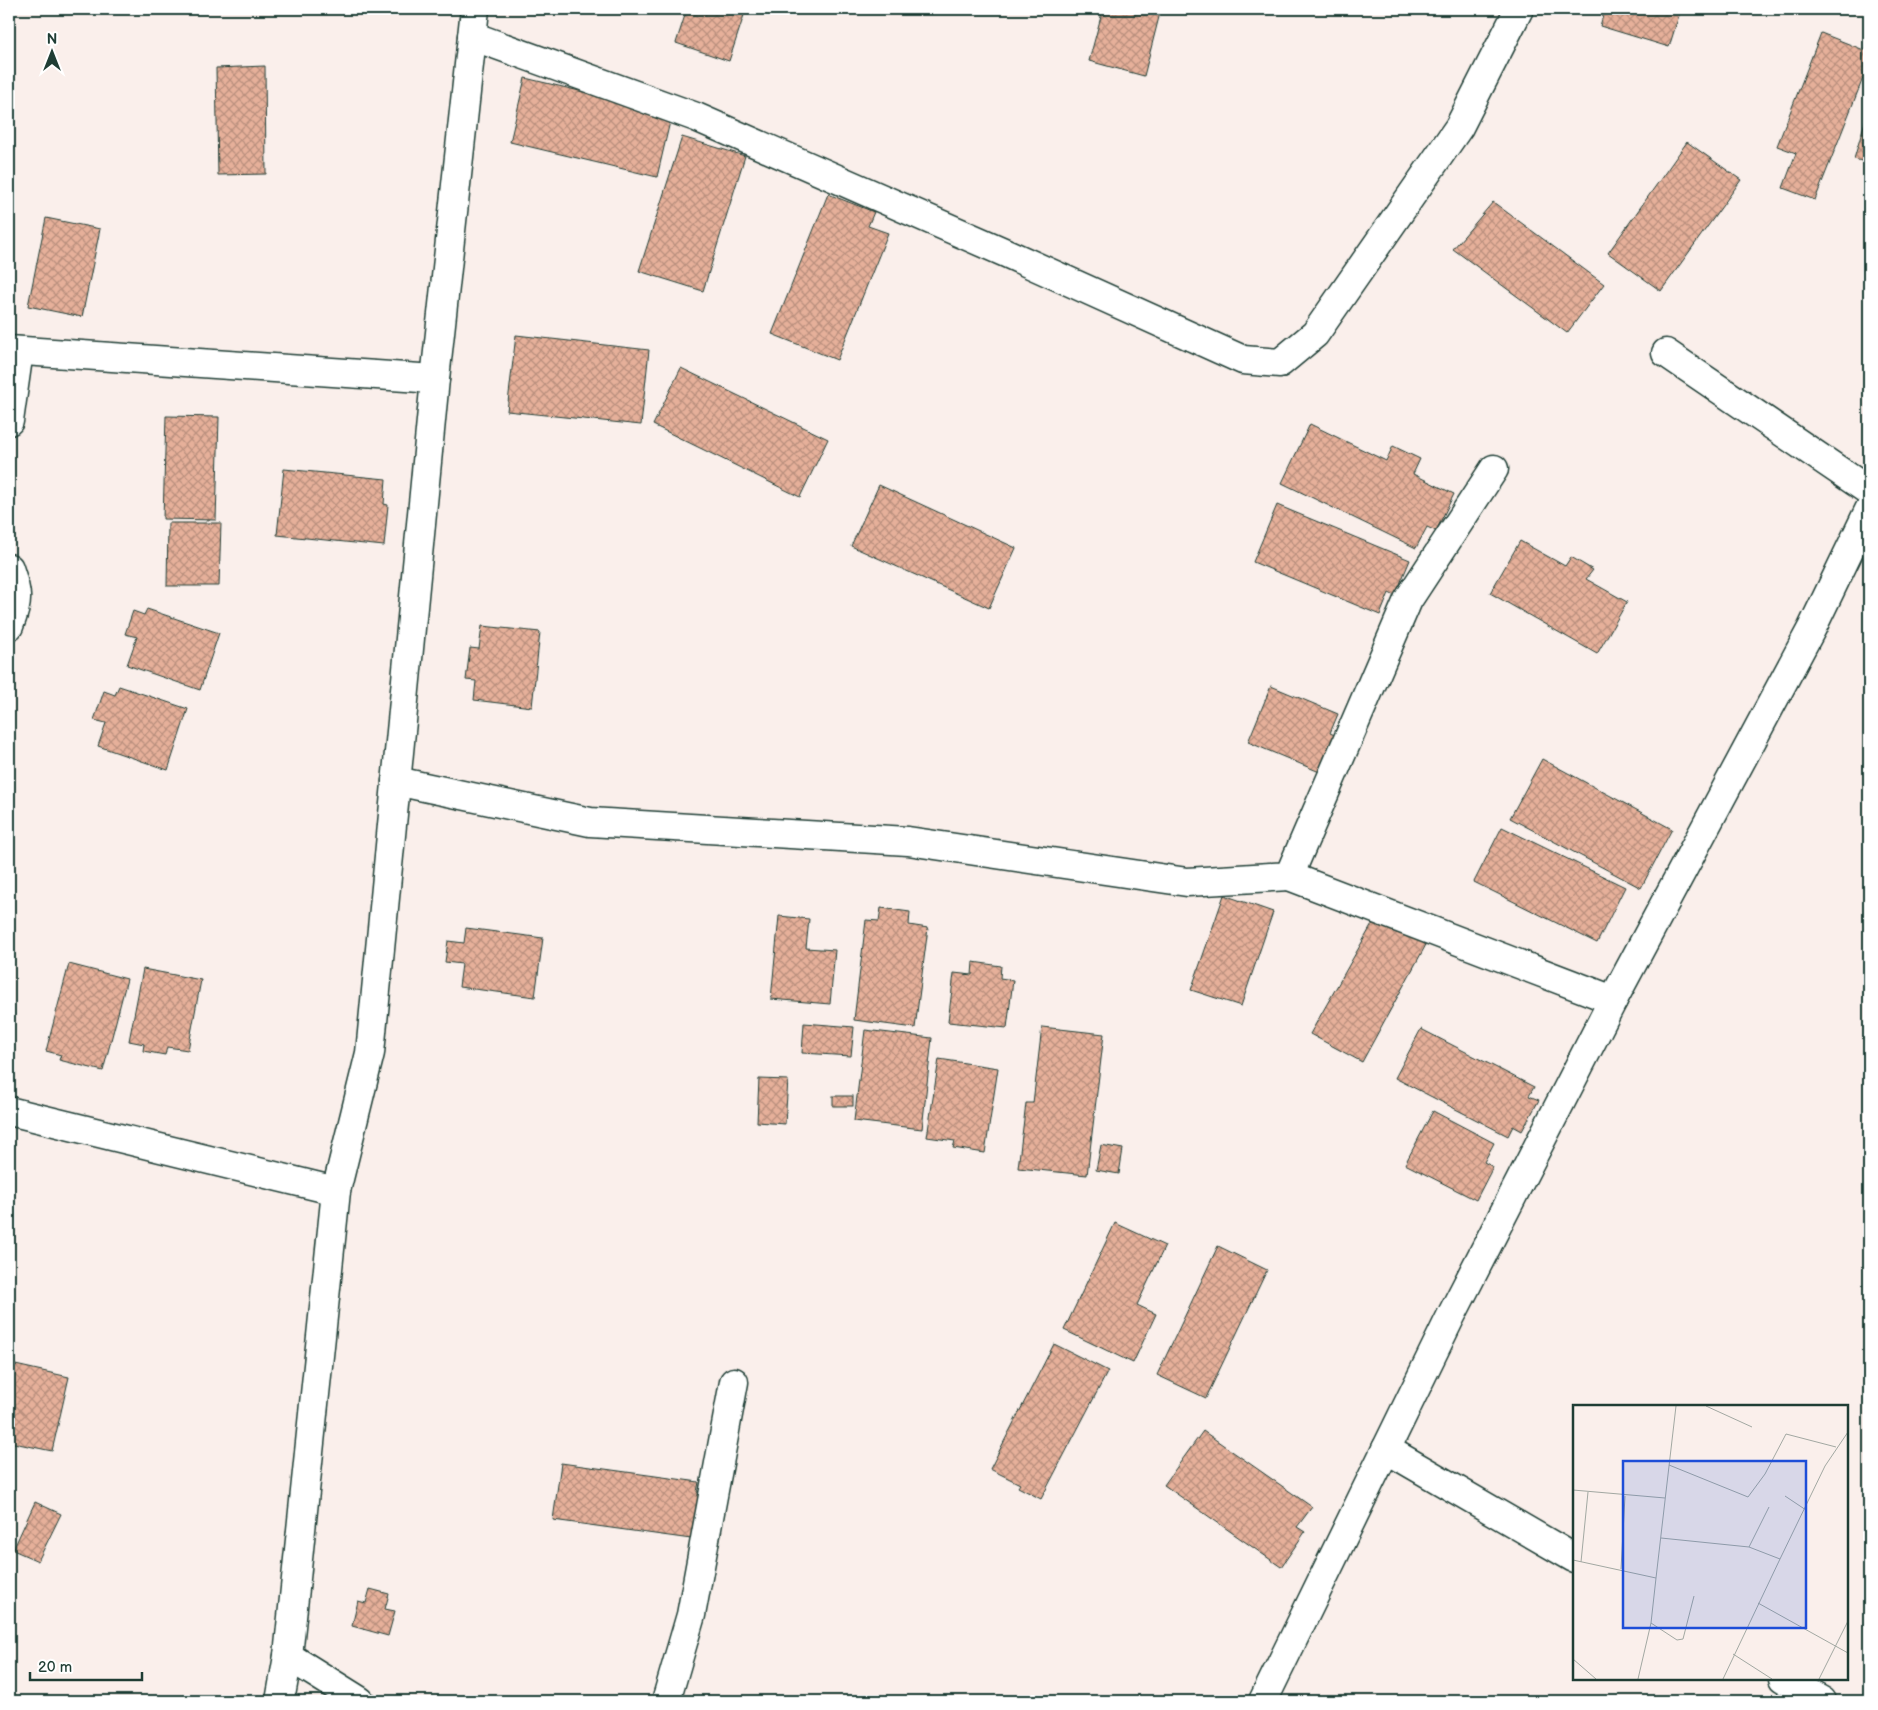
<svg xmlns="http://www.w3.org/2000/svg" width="1878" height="1710" viewBox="0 0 1878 1710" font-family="'Balsamiq Sans',sans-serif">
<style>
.building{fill:url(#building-cross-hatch);stroke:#1f3d34}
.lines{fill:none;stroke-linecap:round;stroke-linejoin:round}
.minor-casing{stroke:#1f3d34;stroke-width:31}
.minor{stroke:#fff;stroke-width:28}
.inset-road{fill:none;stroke:#a2a8a2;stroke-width:1}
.view{fill:#1d4ed8;fill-opacity:0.15;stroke:#1d4ed8;stroke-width:2.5}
.inset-edge{fill:none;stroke:#1f3d34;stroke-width:2.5}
</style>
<defs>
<pattern id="building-cross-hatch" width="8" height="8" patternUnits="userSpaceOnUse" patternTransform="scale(1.25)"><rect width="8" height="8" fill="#e6b09a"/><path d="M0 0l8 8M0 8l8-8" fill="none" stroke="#ba907e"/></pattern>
</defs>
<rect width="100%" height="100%" fill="#faefeb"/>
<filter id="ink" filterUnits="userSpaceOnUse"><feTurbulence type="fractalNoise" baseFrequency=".02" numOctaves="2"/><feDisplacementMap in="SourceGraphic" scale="10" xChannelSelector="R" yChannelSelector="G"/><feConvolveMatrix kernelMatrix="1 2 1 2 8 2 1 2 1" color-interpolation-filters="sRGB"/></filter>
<g filter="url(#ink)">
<g class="building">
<polygon points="687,9 746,9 729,61 676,43"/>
<polygon points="1103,9 1161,9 1144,76 1089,61"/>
<polygon points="1605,9 1681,9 1669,47 1600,26"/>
<polygon points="1821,33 1869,52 1869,63 1815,200 1783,188 1796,153 1777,146"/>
<polygon points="265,66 266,174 218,175 216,68"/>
<polygon points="525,78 672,113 657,177 510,142"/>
<polygon points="1869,108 1869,163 1854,159"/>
<polygon points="682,137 745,156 703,291 639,271"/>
<polygon points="1687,142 1741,180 1661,291 1608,253"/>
<polygon points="828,194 874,212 868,226 888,233 837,360 772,334"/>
<polygon points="1493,202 1604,284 1567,333 1453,249"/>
<polygon points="46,218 100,229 82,317 28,306"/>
<polygon points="516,335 649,350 641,425 507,411"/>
<polygon points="681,368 828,439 800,497 653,425"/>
<polygon points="166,416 219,417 216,520 163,519"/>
<polygon points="1310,424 1386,461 1393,446 1420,459 1413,474 1454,494 1436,531 1427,527 1416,548 1282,483"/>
<polygon points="284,469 386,479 384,504 388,505 384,546 277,535"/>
<polygon points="879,485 1016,548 989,608 851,546"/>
<polygon points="1277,505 1410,560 1395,596 1389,593 1380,615 1253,562"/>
<polygon points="168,523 221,523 219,586 167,586"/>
<polygon points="1520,541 1565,566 1571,557 1593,570 1586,579 1627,602 1597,654 1490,593"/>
<polygon points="147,609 219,633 200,690 127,665 137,637 125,634 133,611 144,615"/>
<polygon points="482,626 540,632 532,707 474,700 476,681 466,680 470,648 479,649"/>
<polygon points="119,686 188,709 168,770 98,746 106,723 94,720 104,691 115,695"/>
<polygon points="1271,686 1338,714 1330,733 1337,736 1322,773 1248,742"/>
<polygon points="1542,759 1672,829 1641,888 1510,818"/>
<polygon points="1502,827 1625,887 1597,943 1474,882"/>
<polygon points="1224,895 1273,912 1241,1006 1191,990"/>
<polygon points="881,908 910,912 909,925 928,928 915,1028 854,1020 866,920 879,921"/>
<polygon points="1378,914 1428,941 1362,1062 1310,1034"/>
<polygon points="779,916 809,919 806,948 835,950 830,1004 771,999"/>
<polygon points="466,928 543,938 535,997 459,987 462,964 445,962 448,941 464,943"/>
<polygon points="973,962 1001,966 1000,978 1013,980 1007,1028 948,1022 954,973 972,975"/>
<polygon points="69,964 127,979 103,1071 59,1060 61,1055 46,1051"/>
<polygon points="143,969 201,980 188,1050 167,1047 165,1055 143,1051 144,1044 129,1041"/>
<polygon points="804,1023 854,1027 851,1056 802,1053"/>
<polygon points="1042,1027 1104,1034 1087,1175 1018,1168 1026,1103 1033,1103"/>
<polygon points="1421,1029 1534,1087 1529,1096 1539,1100 1522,1131 1513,1126 1508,1136 1395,1078"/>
<polygon points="865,1030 932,1038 922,1129 854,1121"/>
<polygon points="939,1059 998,1068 985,1153 953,1148 955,1141 927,1137"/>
<polygon points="759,1079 788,1080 785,1124 757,1122"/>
<rect x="833" y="1096" width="20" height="10"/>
<polygon points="1433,1111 1494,1143 1484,1162 1493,1167 1476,1200 1405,1164"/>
<polygon points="1101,1145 1123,1149 1119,1174 1096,1170"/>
<polygon points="1115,1223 1165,1246 1137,1305 1156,1314 1133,1363 1064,1330"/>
<polygon points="1218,1246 1267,1270 1206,1398 1157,1375"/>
<polygon points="1054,1344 1108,1371 1041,1499 1018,1487 1020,1484 990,1469"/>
<polygon points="11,1364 69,1377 52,1451 9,1442 9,1373"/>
<polygon points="1203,1431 1312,1507 1297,1527 1305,1532 1281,1567 1164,1485"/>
<polygon points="561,1463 699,1482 697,1492 705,1494 700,1524 693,1523 691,1539 553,1520"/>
<polygon points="35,1502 61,1514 38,1561 13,1550"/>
<polygon points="370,1589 389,1594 385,1609 395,1611 388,1636 352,1626 358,1601 366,1603"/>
</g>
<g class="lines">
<defs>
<g id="minor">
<polyline points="472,36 696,117 1006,253 1243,360 1280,363 1315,334 1459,127 1519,9"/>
<polyline points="9,350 435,379"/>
<polyline points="1666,353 1869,491"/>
<polyline points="9,421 19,351"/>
<path d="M9,568C18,594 19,601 9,626"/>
<polyline points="396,781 590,822 908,841 1187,882 1289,876 1408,600 1494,469"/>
<polyline points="1613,1000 1812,628 1869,510"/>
<polyline points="9,1111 336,1191 288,1656 280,1701"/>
<polyline points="336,1191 370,1053 435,379 475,9"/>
<polyline points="1386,1449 1574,1558"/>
<polyline points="288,1656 360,1701"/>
<polyline points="1783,1679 1822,1701"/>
<polyline points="666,1701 691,1615 734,1382"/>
<polyline points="1263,1701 1451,1316 1613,1000 1289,876"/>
</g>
</defs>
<use href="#minor" class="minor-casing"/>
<use href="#minor" class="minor"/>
</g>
</g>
<g transform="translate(1573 1405)">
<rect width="275" height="275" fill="#faefeb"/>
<path class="inset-road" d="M133,1L179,22M96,60L175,92L192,69L213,29L263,42M0,85L92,93M212,91L233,105M88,133L176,142L196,102M207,154L252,61L275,27M0,155L83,173L78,218L65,274M8,157L15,87M48,164L52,91M83,173L103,1M185,198L275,248M78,218L104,235L110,234L121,191M160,249L199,274M0,254L23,274M150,274L207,154L176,142M246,274L275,216"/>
<path class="view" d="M50,56H233V223H50Z"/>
<rect width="275" height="275" class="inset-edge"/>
</g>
<rect width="1878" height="1710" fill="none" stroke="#fff" stroke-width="30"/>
<rect x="15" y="15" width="1848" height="1680" fill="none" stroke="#1f3d34" stroke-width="2" filter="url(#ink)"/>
<g transform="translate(52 52)" stroke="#ffffff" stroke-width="4" paint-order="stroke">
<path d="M0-4L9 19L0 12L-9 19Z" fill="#1f3d34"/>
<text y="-8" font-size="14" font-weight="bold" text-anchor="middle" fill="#1f3d34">N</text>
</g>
<path d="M30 1672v8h112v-8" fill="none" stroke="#1f3d34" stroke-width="2.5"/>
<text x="38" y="1672" font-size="15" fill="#1f3d34" stroke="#ffffff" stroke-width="4" paint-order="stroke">20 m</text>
</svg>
